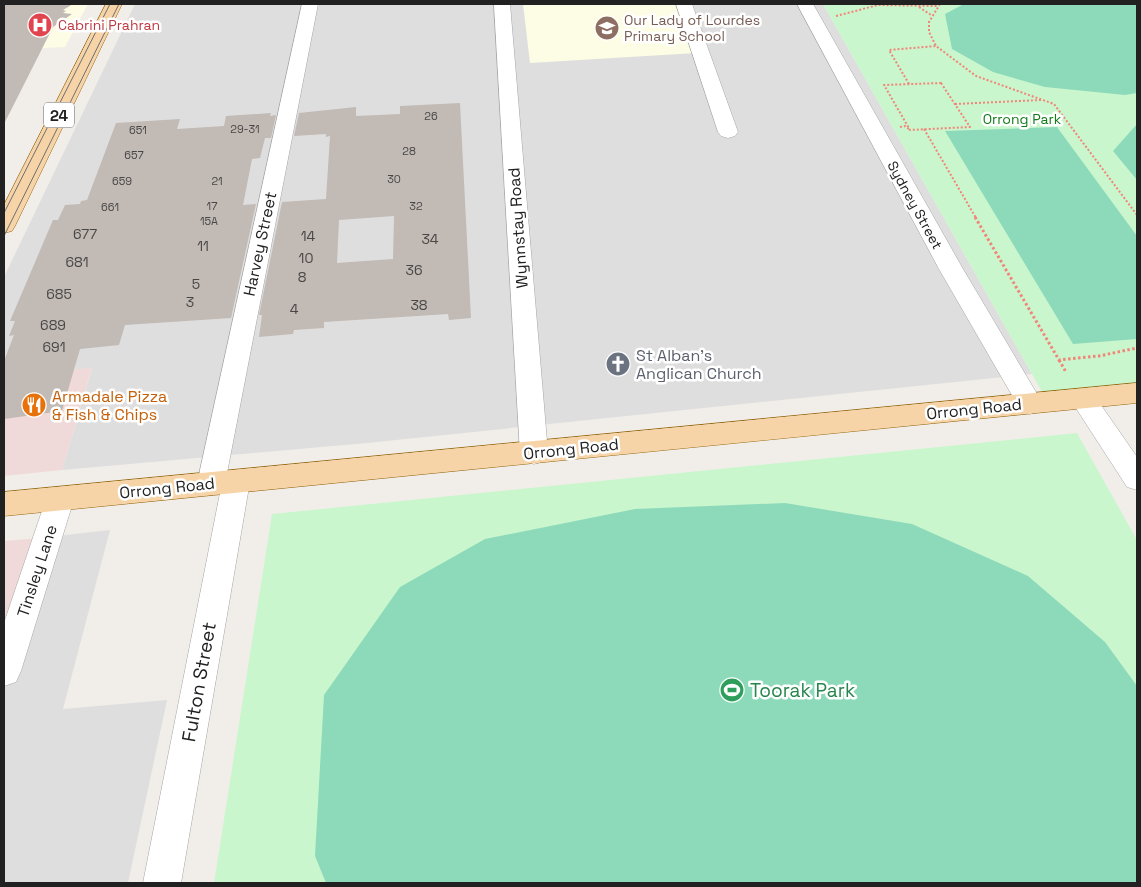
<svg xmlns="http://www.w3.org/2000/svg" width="1141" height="887" viewBox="0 0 1141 887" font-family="'Space Grotesk',sans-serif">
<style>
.residential{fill:#dfdede}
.commercial{fill:#f0dad9}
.education{fill:#fdfde5}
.park{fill:#caf6cd}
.pitch{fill:#8ddabb}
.building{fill:#c1bab5;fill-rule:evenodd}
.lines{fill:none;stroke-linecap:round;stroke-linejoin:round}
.minor-casing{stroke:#a5a5a5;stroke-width:1}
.major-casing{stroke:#94650b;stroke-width:1}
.path-far1{stroke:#f1857a;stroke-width:2;stroke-dasharray:2 2;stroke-linecap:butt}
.path{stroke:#f1857a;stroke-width:3;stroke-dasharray:2.5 2.5;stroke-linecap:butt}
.minor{fill:#fff;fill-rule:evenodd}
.major{fill:#f6d4a8;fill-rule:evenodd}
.tram{stroke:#6f6f6f;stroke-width:1}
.labels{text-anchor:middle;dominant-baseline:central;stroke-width:5;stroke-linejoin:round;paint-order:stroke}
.far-number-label{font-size:11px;fill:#494746}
.far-education-label{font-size:14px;fill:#785e54;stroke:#fff;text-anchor:start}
.far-health-label{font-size:14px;fill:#be3a42;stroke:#fff;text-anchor:start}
.far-park-label{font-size:14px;fill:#147b1b;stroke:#fff}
.far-street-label{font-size:14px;fill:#212121;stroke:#fff}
.number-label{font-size:14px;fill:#494746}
.shield{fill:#fff;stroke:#646464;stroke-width:1}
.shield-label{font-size:15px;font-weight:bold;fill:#212121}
.street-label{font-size:16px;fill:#212121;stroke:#fff}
.worship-label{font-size:16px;fill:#5b616d;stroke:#fff;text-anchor:start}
.food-label{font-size:16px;fill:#c56008;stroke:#fff;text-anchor:start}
.near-street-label{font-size:19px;fill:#212121;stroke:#fff}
.near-leisure-label{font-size:19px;fill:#27864d;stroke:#fff;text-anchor:start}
</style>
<rect width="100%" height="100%" fill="#f1eee9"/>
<g class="residential">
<polygon points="135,4 823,4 1032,374 367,443 62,470 92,369 4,375 4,277"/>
<polygon points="110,530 63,709 167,700 128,883 4,883 4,654 39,538"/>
</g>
<g class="commercial">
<polygon points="92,368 62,470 4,476 4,375"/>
<polygon points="39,538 4,644 4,541"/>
</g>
<g class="education">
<polygon points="4,4 88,4 65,47 4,50"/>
<polygon points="523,4 679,4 696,53 530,63"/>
</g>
<g class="park">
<polygon points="823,4 1137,4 1137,393 1083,399 1045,397"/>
<polygon points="1077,433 1137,540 1137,883 214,883 272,514"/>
</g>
<g class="pitch">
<polygon points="964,4 1137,4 1137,93 1125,95 1045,87 993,72 952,49 945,14"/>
<polygon points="1137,124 1137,180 1113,151"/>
<polygon points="1057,127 1137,236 1137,339 1073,344 945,131"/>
<polygon points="785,503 912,524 1028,576 1105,642 1137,686 1137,883 326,883 315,856 324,695 400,587 485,539 635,509"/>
</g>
<g class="building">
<polygon points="4,4 73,4 63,10 66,11 63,13 72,14 53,27 4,124"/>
<path d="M460,103L471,318L449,320L448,314L324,322V328L294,330L293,334L259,337L262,315H259L282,202L326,199L330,136L326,137V134L294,136L299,113L356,107V116L400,114V106ZM394,216L393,259L337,263L339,220Z"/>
<polygon points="271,113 270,116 276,115 271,138 265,138 260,158 252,159 243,205 256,204 231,318 125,325 119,345 80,349 62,411 4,419 4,361 14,335 9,336 15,321 10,321 53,220 58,220 65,205 80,204 81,201 87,200 116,123 180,119 177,129 224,126 226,116"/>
</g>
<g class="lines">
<defs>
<g id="minor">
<polygon points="302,4 318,4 227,473 236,470 246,473 250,481 181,883 143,883 220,493 211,495 201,492 197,484"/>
<polygon points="494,4 510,4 548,453 544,461 534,464 524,461 520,453"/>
<polygon points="676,4 692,4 738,132 735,136 728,138 721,136 718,132"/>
<polygon points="797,4 813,4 963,269 1043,404 1039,411 1030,414 1021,411 939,269"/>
<polygon points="1083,389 1092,392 1137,457 1137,490 1127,487 1070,399 1074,392"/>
<polygon points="60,487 70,491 74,499 21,671 16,682 4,686 4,623 46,499 50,491"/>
</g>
<g id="major">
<polygon points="106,4 122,4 15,226 12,231 4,233 4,205"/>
<polygon points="1137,383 1137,403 4,516 4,492"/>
</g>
</defs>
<use href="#minor" class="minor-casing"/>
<use href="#major" class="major-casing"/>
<g class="path-far1">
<polyline points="940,4 929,22 929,32 936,46 976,76 1054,104 1137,215"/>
<polyline points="919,7 931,15"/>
<polyline points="836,16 878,5 937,6"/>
<polygon points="941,83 970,127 910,130 884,85"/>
<polyline points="909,84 889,50 936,46"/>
<polyline points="955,104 1041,100"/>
<polyline points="900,127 905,126 910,130"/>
<polyline points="924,129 976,218"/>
</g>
<g class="path">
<polyline points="975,217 1059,360 1099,356 1137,348"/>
<polyline points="1059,360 1066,372"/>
</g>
<use href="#minor" class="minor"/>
<use href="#major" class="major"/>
<g class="tram">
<polyline points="4,213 110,4"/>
<polyline points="4,236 119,4"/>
</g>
</g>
<defs>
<symbol id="hospital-disc" viewBox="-11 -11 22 22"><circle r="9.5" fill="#e0444e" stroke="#fff"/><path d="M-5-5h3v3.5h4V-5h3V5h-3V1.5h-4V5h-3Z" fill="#fff"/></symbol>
<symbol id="school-disc" viewBox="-11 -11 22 22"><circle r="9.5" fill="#8d6e63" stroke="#fff"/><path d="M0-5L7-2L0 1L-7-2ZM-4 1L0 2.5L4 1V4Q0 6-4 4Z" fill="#fff"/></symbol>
<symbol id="church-disc" viewBox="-11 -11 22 22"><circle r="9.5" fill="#6b7280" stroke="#fff"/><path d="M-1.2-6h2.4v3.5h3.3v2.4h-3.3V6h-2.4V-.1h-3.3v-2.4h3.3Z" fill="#fff"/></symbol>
<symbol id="restaurant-disc" viewBox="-11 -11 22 22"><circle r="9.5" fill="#e8710a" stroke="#fff"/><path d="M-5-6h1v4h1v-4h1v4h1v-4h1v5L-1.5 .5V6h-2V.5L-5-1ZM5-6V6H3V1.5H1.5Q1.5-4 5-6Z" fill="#fff"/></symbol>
<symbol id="stadium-disc" viewBox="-11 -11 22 22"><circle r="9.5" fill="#2e9e5b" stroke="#fff"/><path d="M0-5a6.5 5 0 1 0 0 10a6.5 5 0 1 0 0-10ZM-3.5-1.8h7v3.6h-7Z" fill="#fff"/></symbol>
</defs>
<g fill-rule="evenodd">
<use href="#hospital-disc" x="26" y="11" width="28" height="28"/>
<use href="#school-disc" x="593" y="14" width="28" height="28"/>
<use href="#church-disc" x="604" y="350" width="28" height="28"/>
<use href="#restaurant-disc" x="20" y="391" width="28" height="28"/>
<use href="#stadium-disc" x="718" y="676" width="28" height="28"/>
</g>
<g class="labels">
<g class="far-number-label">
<text x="431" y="116">26</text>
<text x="245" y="129">29-31</text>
<text x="138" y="130">651</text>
<text x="409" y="151">28</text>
<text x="134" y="155">657</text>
<text x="394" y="179">30</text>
<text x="122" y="181">659</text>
<text x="217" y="181">21</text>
<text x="212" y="206">17</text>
<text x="416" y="206">32</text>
<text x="110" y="207">661</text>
<text x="209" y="221">15A</text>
</g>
<g class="far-education-label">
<text x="624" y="20">Our Lady of Lourdes<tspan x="624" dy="16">Primary School</tspan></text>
</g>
<g class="far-health-label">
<text x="58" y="25">Cabrini Prahran</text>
</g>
<g class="far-park-label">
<text x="1022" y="119">Orrong Park</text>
</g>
<g class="far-street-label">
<text transform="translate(915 205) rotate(61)">Sydney Street</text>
</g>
<g class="number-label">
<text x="85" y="234">677</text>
<text x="308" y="236">14</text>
<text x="430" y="239">34</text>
<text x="203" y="246">11</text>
<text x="306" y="258">10</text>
<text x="77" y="262">681</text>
<text x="414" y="270">36</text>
<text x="302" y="277">8</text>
<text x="196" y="284">5</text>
<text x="59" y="294">685</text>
<text x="190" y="302">3</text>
<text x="419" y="305">38</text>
<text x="294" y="309">4</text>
<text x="53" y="325">689</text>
<text x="54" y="347">691</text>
</g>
<rect class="shield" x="44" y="102.5" width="30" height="25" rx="4"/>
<g class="shield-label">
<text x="59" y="115">24</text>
</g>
<g class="street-label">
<text transform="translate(518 228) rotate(-94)">Wynnstay Road</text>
<text transform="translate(260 244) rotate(-78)">Harvey Street</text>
<text transform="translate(974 409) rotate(-6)">Orrong Road</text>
<text transform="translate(571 449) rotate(-6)">Orrong Road</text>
<text transform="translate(167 488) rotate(-6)">Orrong Road</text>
<text transform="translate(37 571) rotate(-72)">Tinsley Lane</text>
</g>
<g class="worship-label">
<text x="636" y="355">St Alban's<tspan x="636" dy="18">Anglican Church</tspan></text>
</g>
<g class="food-label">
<text x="52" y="396">Armadale Pizza<tspan x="52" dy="18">&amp; Fish &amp; Chips</tspan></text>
</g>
<g class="near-street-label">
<text transform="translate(199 682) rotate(-80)">Fulton Street</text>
</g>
<g class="near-leisure-label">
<text x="750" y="690">Toorak Park</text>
</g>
</g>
<rect width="1141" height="887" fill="none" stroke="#212121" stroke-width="10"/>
</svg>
